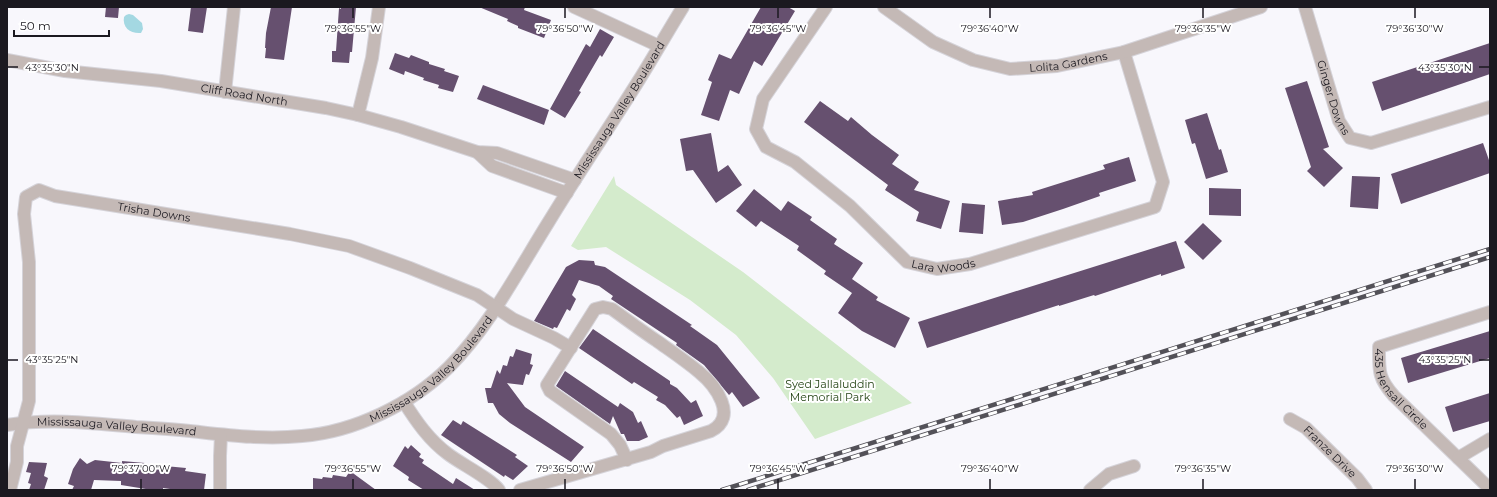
<svg xmlns="http://www.w3.org/2000/svg" width="1497" height="497" viewBox="0 0 1497 497" font-family="Montserrat,sans-serif">
<style>
.green{fill:#d4ebcc}
.water{fill:#a4d8e2}
.building{fill:#66506f}
.lines{fill:none;stroke-linecap:round;stroke-linejoin:round}
.minor-casing{stroke:#d5d3d9;stroke-width:14}
.minor{stroke:#c4b9b6;stroke-width:12}
.rail-casing{stroke:#535158;stroke-width:4.5}
.rail{stroke:#fff;stroke-width:3;stroke-dasharray:9;stroke-linecap:butt}
.ticks{fill:none;stroke:#1b1920;stroke-width:1.5}
.labels{text-anchor:middle;dominant-baseline:central;stroke-width:4;stroke-linejoin:round;paint-order:stroke}
.street-label{font-size:11px;fill:#1b1920;stroke:#fff}
.park-label{font-size:11px;fill:#1d3e0d;stroke:#fff}
.ticks-label{font-size:10px;text-anchor:middle;fill:#1b1920;stroke:#fff;stroke-width:4;stroke-linejoin:round;paint-order:stroke}
</style>
<rect width="100%" height="100%" fill="#f8f7fc"/>
<polygon class="green" points="614,176 616,185 743,272 912,403 815,439 773,378 736,335 690,300 606,247 578,250 571,246"/>
<path class="water" d="M129,14L133,15L142,23L143,29L141,33C131,34 122,28 124,17L126,15Z"/>
<g class="building">
<polygon points="106,7 119,7 118,18 105,17"/>
<polygon points="191,7 207,7 203,33 188,31"/>
<polygon points="271,7 292,7 284,60 265,58 266,48 265,48 266,33"/>
<polygon points="341,7 356,7 352,52 350,52 349,63 332,62 332,51 336,51 339,8 341,9"/>
<polygon points="479,7 525,7 524,10 551,20 544,38 518,28 518,26 507,21 508,19"/>
<polygon points="761,7 788,7 795,11 762,66 754,61 739,94 730,90 719,121 701,115 712,82 708,80 719,54 731,59"/>
<polygon points="600,29 614,37 602,57 600,55 579,91 581,92 565,118 550,109 586,44 590,47"/>
<polygon points="1490,43 1490,74 1382,111 1372,82"/>
<polygon points="395,53 409,58 411,55 429,62 429,64 445,69 444,71 459,76 453,92 438,88 439,85 423,80 424,78 405,71 404,75 389,69"/>
<polygon points="1307,81 1329,147 1323,149 1343,168 1324,187 1307,171 1311,167 1285,88"/>
<polygon points="483,85 549,110 544,125 477,99"/>
<polygon points="820,101 848,121 851,117 872,135 899,155 892,164 919,182 914,190 950,201 941,229 916,221 919,212 885,190 888,185 804,122"/>
<polygon points="1207,113 1219,150 1221,149 1228,172 1206,179 1195,143 1192,144 1185,120"/>
<polygon points="711,133 718,172 728,165 742,185 716,203 693,170 686,171 680,139"/>
<polygon points="1483,143 1490,163 1490,173 1401,204 1391,174"/>
<polygon points="1129,157 1136,181 1099,193 1100,196 1063,209 1023,222 1002,225 998,201 1033,195 1032,192 1105,169 1103,165"/>
<polygon points="1352,176 1380,177 1378,209 1350,207"/>
<polygon points="1209,188 1241,189 1241,216 1209,215"/>
<polygon points="754,189 781,211 788,201 812,217 810,220 837,239 834,244 863,263 852,279 878,297 876,300 910,318 895,348 862,331 838,313 852,293 824,274 826,271 797,250 799,246 761,221 756,227 736,211"/>
<polygon points="962,203 985,205 983,234 959,232"/>
<polygon points="1203,223 1222,241 1203,260 1184,242"/>
<polygon points="1176,241 1185,268 1161,276 1161,274 1095,296 1094,295 1059,306 1059,305 927,348 918,322"/>
<polygon points="579,260 594,261 595,265 605,267 692,325 690,326 717,345 760,398 743,407 732,392 729,395 704,365 676,345 677,343 611,299 613,296 599,286 579,280 572,295 576,299 570,311 567,309 557,328 554,327 553,329 534,321 566,267"/>
<polygon points="593,329 670,381 670,384 677,388 691,403 696,400 703,416 684,425 680,416 677,418 665,405 656,400 658,397 634,382 632,384 579,348"/>
<polygon points="1490,331 1490,358 1408,383 1401,358"/>
<polygon points="516,349 532,354 530,364 533,365 529,375 526,374 523,385 507,383 525,407 584,447 571,462 510,423 499,414 493,403 488,403 485,388 491,388 497,370 500,374 503,365 507,366 510,356 513,357"/>
<polygon points="565,371 618,407 620,403 633,412 638,423 641,421 648,437 639,441 627,441 624,434 621,434 613,416 610,424 556,386"/>
<polygon points="1490,393 1490,421 1453,432 1445,407"/>
<polygon points="453,420 461,425 463,421 517,455 515,457 528,466 513,480 505,475 504,477 441,435"/>
<polygon points="411,445 421,454 419,457 424,460 422,463 453,484 456,478 475,490 424,490 408,480 409,477 393,466 405,446 408,449"/>
<polygon points="80,458 87,464 95,460 122,463 122,461 145,463 144,464 186,468 185,471 206,474 204,490 177,490 163,488 163,490 152,490 121,485 121,481 94,480 91,490 72,490 74,486 68,484 73,469"/>
<polygon points="29,462 47,463 44,476 48,478 44,490 29,490 31,484 28,483 31,473 26,472"/>
<polygon points="350,471 376,490 313,490 313,478 322,479 323,477 332,478 333,475 346,477"/>
</g>
<g class="lines">
<defs>
<g id="minor">
<polyline points="574,7 659,46"/>
<path id="s1" d="M826,7L763,99L756,129L766,147L795,162L850,206L907,262L937,269L970,264L1155,207L1163,182L1124,52"/>
<path id="s2" d="M884,7L933,42L973,60L1010,69L1057,66L1124,52L1261,7"/>
<path id="s3" d="M1305,7L1339,121L1350,138L1371,143L1490,107"/>
<path id="s4" d="M7,60L65,71L161,81L326,108L358,115L401,127L477,152L497,153L575,180"/>
<polyline points="225,92 234,7"/>
<polyline points="358,115 372,58 379,7"/>
<polyline points="477,152 492,166 567,193"/>
<path id="s5" d="M1490,312L1379,347C1379,371 1378,378 1394,396L1490,489"/>
<path d="M404,402C416,421 429,440 448,454C461,464 490,478 499,490"/>
<path id="s6" d="M1290,419L1306,428L1357,478L1366,490"/>
<path id="s7" d="M7,425C50,418 93,423 136,427C154,428 172,429 190,431C227,435 264,440 302,436C354,432 412,404 449,367C489,327 518,271 548,223C577,175 609,128 639,80C654,56 668,31 683,7"/>
<polyline points="1458,458 1490,439"/>
<path id="s8" d="M10,490L17,462V446L29,401V262L24,214L26,197L39,190L55,196L290,234L349,246L410,268L477,295L513,319L554,338L571,348"/>
<polyline points="220,490 220,456 221,435"/>
<path d="M520,490L651,452L663,446L711,431C739,417 715,385 699,372C686,361 671,351 657,341C642,331 627,320 612,309L603,307L595,309L547,385L550,391L611,434L620,445L627,460"/>
<polyline points="1090,490 1109,474 1134,466"/>
</g>
</defs>
<use href="#minor" class="minor-casing"/>
<use href="#minor" class="minor"/>
<defs>
<g id="rail">
<polyline points="722,490 1490,249"/>
<polyline points="748,490 1490,257"/>
</g>
</defs>
<use href="#rail" class="rail-casing"/>
<use href="#rail" class="rail"/>
</g>
<path class="ticks" d="M353,8V18M565,8V18M778,8V18M990,8V18M1203,8V18M1415,8V18M8,67H18M1479,67H1489M8,360H18M1479,360H1489M141,479V489M353,479V489M565,479V489M778,479V489M990,479V489M1203,479V489M1415,479V489"/>
<g class="labels">
<g class="street-label">
<text stroke="none"><textPath href="#s2" startOffset="201">Lolita Gardens</textPath></text>
<text stroke="none"><textPath href="#s4" startOffset="240">Cliff Road North</textPath></text>
<text stroke="none"><textPath href="#s3" startOffset="95">Ginger Downs</textPath></text>
<text stroke="none"><textPath href="#s7" startOffset="770">Mississauga Valley Boulevard</textPath></text>
<text stroke="none"><textPath href="#s8" startOffset="428">Trisha Downs</textPath></text>
<text stroke="none"><textPath href="#s1" startOffset="383">Lara Woods</textPath></text>
<text stroke="none"><textPath href="#s7" startOffset="446">Mississauga Valley Boulevard</textPath></text>
<text stroke="none"><textPath href="#s5" startOffset="166">435 Hensall Circle</textPath></text>
<text stroke="none"><textPath href="#s7" startOffset="110">Mississauga Valley Boulevard</textPath></text>
<text stroke="none"><textPath href="#s6" startOffset="52">Franze Drive</textPath></text>
</g>
<g class="park-label">
<text x="830" y="384">Syed Jallaluddin<tspan x="830" dy="13">Memorial Park</tspan></text>
</g>
</g>
<g class="ticks-label">
<text x="353" y="32">79°36'55"W</text>
<text x="565" y="32">79°36'50"W</text>
<text x="778" y="32">79°36'45"W</text>
<text x="990" y="32">79°36'40"W</text>
<text x="1203" y="32">79°36'35"W</text>
<text x="1415" y="32">79°36'30"W</text>
<text x="52" y="71">43°35'30"N</text>
<text x="1445" y="71">43°35'30"N</text>
<text x="52" y="363">43°35'25"N</text>
<text x="1445" y="363">43°35'25"N</text>
<text x="141" y="472">79°37'00"W</text>
<text x="353" y="472">79°36'55"W</text>
<text x="565" y="472">79°36'50"W</text>
<text x="778" y="472">79°36'45"W</text>
<text x="990" y="472">79°36'40"W</text>
<text x="1203" y="472">79°36'35"W</text>
<text x="1415" y="472">79°36'30"W</text>
</g>
<rect width="1497" height="497" fill="none" stroke="#1b1920" stroke-width="16"/>
<path d="M14 30v6h95v-6" fill="none" stroke="#1b1920" stroke-width="2"/>
<text x="20" y="30" font-size="12" fill="#1b1920" stroke="#ffffff" stroke-width="3" paint-order="stroke">50 m</text>
</svg>
